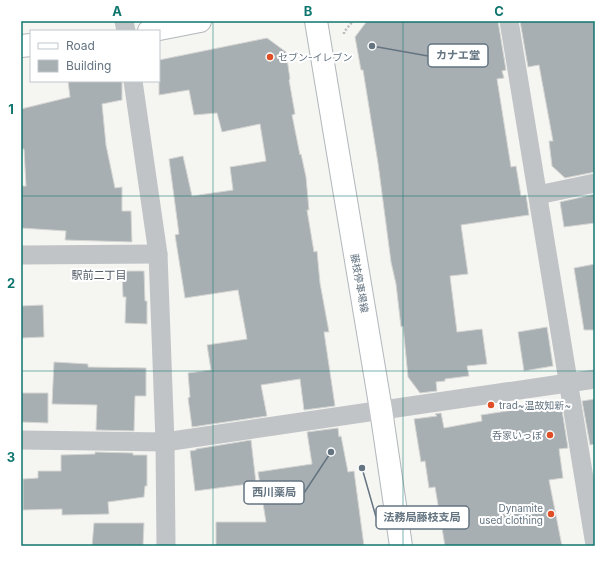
<svg xmlns="http://www.w3.org/2000/svg" width="616" height="567" viewBox="0 0 616 567" font-family="Inter,'Noto Sans JP',sans-serif">
<style>
.building{fill:#a7afb3;stroke:#d6d6d3}
.lines{fill:none;stroke-linecap:round;stroke-linejoin:round}
.secondary-casing{stroke:#b2b7bb;stroke-width:24}
.path{stroke:#babcbe;stroke-width:2.5;stroke-dasharray:2 2;stroke-linecap:butt}
.street{stroke:#c0c4c7;stroke-width:19}
.secondary{stroke:#fff;stroke-width:22}
.grid{fill:none;stroke:#0f766e;stroke-width:1;stroke-opacity:0.55}
.poi-dot{fill:#df4f27;stroke:#fff;stroke-width:1.5}
.labels{text-anchor:middle;dominant-baseline:central;stroke-width:4;stroke-linejoin:round;paint-order:stroke}
.poi-label{font-size:10px;fill:#647481;stroke:#fff;text-anchor:start}
.street-label{font-size:10px;fill:#647481;stroke:#fff}
.neighbourhood-label{font-size:11px;fill:#525d66;stroke:#fff}
.leader{fill:none;stroke:#647481;stroke-width:1.5}
.callout-dot{fill:#647481;stroke:#fff;stroke-width:1.5}
.callout{fill:#fff;stroke:#647481;stroke-width:1.5}
.callout-label{font-size:11px;text-anchor:middle;font-weight:bold;fill:#647481}
.neatline{fill:none;stroke:#0f766e;stroke-width:1.5}
.grid-label{font-size:13px;text-anchor:middle;font-weight:bold;fill:#0f766e}
</style>
<rect width="100%" height="100%" fill="#f5f5f1"/>
<g class="building">
<polygon points="367,21 498,21 506,70 502,71 504,78 497,79 511,167 516,166 521,196 526,195 529,215 461,225 468,274 450,276 457,332 482,329 487,364 467,366 469,376 445,379 445,381 436,382 437,391 420,393 408,377 403,326 401,327 396,284 391,262 378,163 363,70 361,70 355,37"/>
<polygon points="520,21 595,21 595,172 565,178 552,166 549,141 553,141 539,65 528,67"/>
<polygon points="267,38 286,52 290,79 289,80 295,114 292,115 300,155 301,154 306,177 309,210 307,210 314,252 317,251 320,283 329,332 324,332 335,406 304,410 300,379 261,385 267,416 192,427 188,398 190,397 188,373 211,370 207,345 247,339 238,290 185,298 175,235 179,234 169,159 183,156 192,196 233,190 230,167 266,161 260,124 222,132 217,113 194,115 189,90 159,95 159,60"/>
<polygon points="68,81 122,81 122,100 102,104 106,145 115,188 122,187 122,211 131,211 132,242 65,240 66,231 21,228 21,186 26,186 24,149 21,149 21,109 70,97"/>
<polygon points="595,194 595,223 564,227 560,202"/>
<polygon points="595,264 595,330 584,330 574,268"/>
<polygon points="122,271 144,271 145,301 147,301 147,324 125,323 126,297 123,297"/>
<polygon points="43,305 44,337 21,338 21,306"/>
<polygon points="547,327 553,366 524,371 518,332"/>
<polygon points="54,362 88,364 88,367 146,368 146,396 135,396 134,431 96,430 97,405 52,404"/>
<polygon points="21,393 48,393 48,423 21,422"/>
<polygon points="595,399 595,444 590,445 582,401"/>
<polygon points="559,403 559,404 561,404 568,448 559,449 563,478 549,480 562,546 445,546 435,487 429,488 425,461 421,462 414,419 437,416 435,414 441,413 444,428 482,421 481,415"/>
<polygon points="338,428 339,437 341,436 348,472 354,471 364,546 216,546 216,522 266,522 258,472 312,464 307,432"/>
<polygon points="251,440 256,483 195,491 190,451 196,450 196,449"/>
<polygon points="95,452 133,453 133,455 147,455 147,486 145,486 144,497 108,502 109,514 62,515 62,509 23,510 23,479 38,478 38,471 61,471 61,455 95,454"/>
<polygon points="94,523 144,523 143,546 92,546"/>
</g>
<g class="lines">
<defs>
<g id="secondary">
<polyline points="316,21 381,410 401,546"/>
<polyline points="149,31 200,21"/>
<polyline points="21,46 31,45"/>
</g>
</defs>
<use href="#secondary" class="secondary-casing"/>
<polyline class="path" points="344,34 344,32 353,21"/>
<g class="street">
<polyline points="124,21 126,31"/>
<polyline points="509,21 595,545"/>
<polyline points="133,81 158,254 165,442 166,546"/>
<polyline points="538,195 595,183"/>
<polyline points="21,255 158,254"/>
<polyline points="21,440 165,442 595,379"/>
</g>
<use href="#secondary" class="secondary"/>
</g>
<path class="grid" d="M213,21V546M403,21V546M21,196H595M21,371H595"/>
<g class="poi-dot">
<circle cx="270" cy="57" r="4"/>
<circle cx="491" cy="405" r="4"/>
<circle cx="550" cy="435" r="4"/>
<circle cx="551" cy="514" r="4"/>
</g>
<g class="labels">
<g class="poi-label">
<text x="278" y="57">セブン-イレブン</text>
<text x="499" y="405">trad~温故知新~</text>
<text x="542" y="435" text-anchor="end">呑家いっぽ</text>
<text x="543" y="508" text-anchor="end">Dynamite<tspan x="543" dy="12">used clothing</tspan></text>
</g>
<g class="street-label">
<text transform="translate(360 283) rotate(80)">藤枝停車場線</text>
</g>
<g class="neighbourhood-label">
<text x="99" y="275">駅前二丁目</text>
</g>
</g>
<path class="leader" d="M372 46L428 56M331 452L304 493M362 468L376 517"/>
<g class="callout-dot">
<circle cx="372" cy="46" r="4"/>
<circle cx="331" cy="452" r="4"/>
<circle cx="362" cy="468" r="4"/>
</g>
<g class="callout">
<rect x="428" y="44" width="60" height="23" rx="4"/>
<rect x="244" y="481" width="60" height="23" rx="4"/>
<rect x="376" y="506" width="93" height="23" rx="4"/>
</g>
<g class="callout-label">
<text x="458" y="59">カナエ堂</text>
<text x="274" y="496">西川薬局</text>
<text x="422" y="521">法務局藤枝支局</text>
</g>
<rect width="616" height="567" fill="none" stroke="#ffffff" stroke-width="44"/>
<rect x="30" y="30" width="130" height="52" fill="#ffffff" stroke="#c1c7cd"/>
<rect x="38" y="43" width="20" height="6" fill="#ffffff" stroke="#c1c7cd"/>
<text x="66" y="50" font-size="12" fill="#647481">Road</text>
<rect x="38" y="60" width="20" height="12" fill="#a7afb3" stroke="#c1c7cd"/>
<text x="66" y="70" font-size="12" fill="#647481">Building</text>
<rect x="22" y="22" width="572" height="523" class="neatline"/>
<g class="grid-label">
<text x="117" y="16">A</text>
<text x="308" y="16">B</text>
<text x="499" y="16">C</text>
<text x="11" y="114">1</text>
<text x="11" y="288">2</text>
<text x="11" y="462">3</text>
</g>
</svg>
